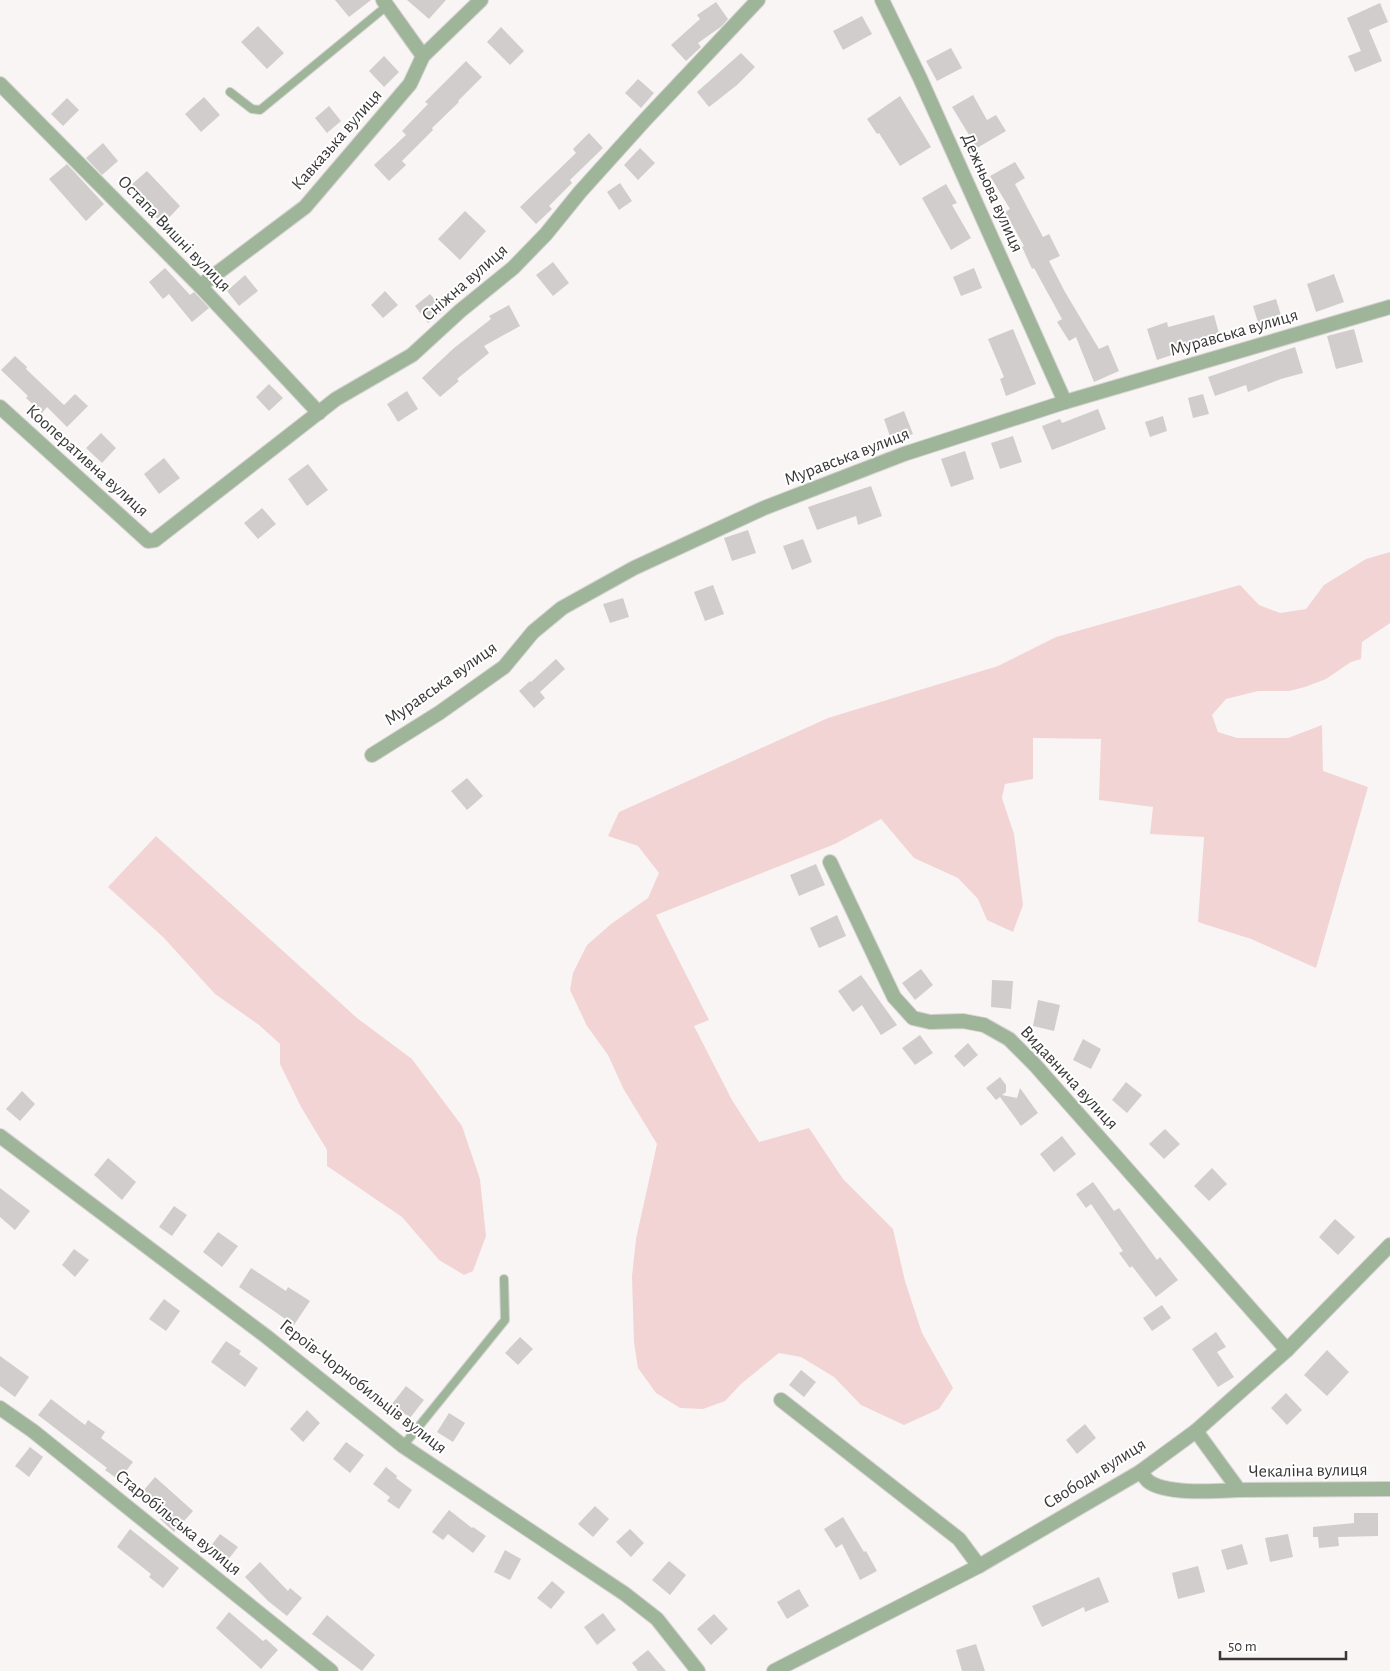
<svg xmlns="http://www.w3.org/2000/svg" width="1390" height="1671" viewBox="0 0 1390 1671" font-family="'Alegreya Sans',sans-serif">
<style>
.green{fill:#f3d4d4}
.building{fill:#d2cdcd}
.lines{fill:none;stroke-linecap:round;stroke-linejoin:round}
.service-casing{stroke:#d7d3d3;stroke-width:10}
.minor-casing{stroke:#d7d3d3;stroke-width:16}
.tertiary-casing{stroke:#d7d3d3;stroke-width:16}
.service{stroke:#9fb599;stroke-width:8}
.minor{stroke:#9fb599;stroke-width:14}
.tertiary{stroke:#9fb599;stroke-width:14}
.labels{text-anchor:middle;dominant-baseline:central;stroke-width:4;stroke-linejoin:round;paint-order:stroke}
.street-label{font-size:18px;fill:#393737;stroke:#fff}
</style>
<rect width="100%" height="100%" fill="#faf5f5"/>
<g class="green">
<polygon points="1390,552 1390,623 1362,642 1361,659 1351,662 1326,679 1305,687 1289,691 1258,691 1226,699 1212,715 1218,732 1237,738 1288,738 1322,725 1323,771 1368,787 1316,968 1251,939 1198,922 1204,837 1150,834 1153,807 1099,800 1101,739 1033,738 1033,779 1005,784 1002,798 1014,834 1023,905 1013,932 987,920 978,899 958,878 914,858 881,819 835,844 656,915 709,1020 694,1026 732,1100 759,1142 809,1128 843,1179 893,1229 905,1281 922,1333 953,1388 939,1409 904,1425 861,1405 834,1377 801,1357 779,1353 741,1384 725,1401 703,1409 680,1408 656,1393 638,1368 634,1343 632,1276 636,1239 657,1144 623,1088 608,1055 587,1026 570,990 573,973 587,945 611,924 648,898 659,873 638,846 608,836 619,812 828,718 998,666 1056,637 1240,585 1259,605 1280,613 1306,609 1324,585 1366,559"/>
<polygon points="156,836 357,1018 412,1059 462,1126 480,1179 486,1236 473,1271 464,1275 439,1260 402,1217 327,1166 327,1150 301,1107 280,1064 280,1044 259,1025 215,994 164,938 108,887"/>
</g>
<g class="building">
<polygon points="335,0 371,0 349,17"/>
<polygon points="407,0 446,0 429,19"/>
<polygon points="716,2 728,19 722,26 698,43 701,47 686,61 671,45 700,19 697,15"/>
<polygon points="1380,3 1388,22 1369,30 1382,61 1355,72 1348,56 1361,51 1347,18"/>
<polygon points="862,16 872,34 843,50 833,31"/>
<polygon points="258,26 284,53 267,69 241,42"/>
<polygon points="501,27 524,51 510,65 487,42"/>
<polygon points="951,48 962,68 937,81 926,61"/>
<polygon points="741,53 755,67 737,85 709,107 697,92"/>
<polygon points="384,56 399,72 384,87 369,71"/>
<polygon points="466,61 482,77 458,101 459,102 432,128 433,130 402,161 406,165 389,181 374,165 406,135 402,131 428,104 425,102"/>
<polygon points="638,79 654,93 641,108 625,93"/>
<polygon points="973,95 987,120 996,115 1006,131 977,148 952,107"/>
<polygon points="900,96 931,147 900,166 879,133 877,134 867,119"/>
<polygon points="204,97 220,115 201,132 185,114"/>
<polygon points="67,98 79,110 63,126 51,114"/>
<polygon points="329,106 341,121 327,133 315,118"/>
<polygon points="589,133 603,148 570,180 572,183 549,206 552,209 536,224 520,207 576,153 573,149"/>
<polygon points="103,143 118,161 102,175 86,158"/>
<polygon points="640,148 655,163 638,180 624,165"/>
<polygon points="1015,162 1025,178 1015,184 1043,237 1049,234 1060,256 1049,261 1065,292 1099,349 1108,345 1119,371 1094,382 1076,337 1069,341 1057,322 1062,319 1034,268 1032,269 1022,247 1024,246 1005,212 1010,209 990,176"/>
<polygon points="67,164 104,204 86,221 49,179"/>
<polygon points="147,171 180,206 163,224 152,213 153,211 130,186"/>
<polygon points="620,183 632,201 619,210 607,192"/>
<polygon points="946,184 957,203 952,205 971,238 951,250 922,198"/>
<polygon points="465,211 486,231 460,260 438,239"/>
<polygon points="553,262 569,283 553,296 536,275"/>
<polygon points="165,268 190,295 194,292 209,308 192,322 169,294 163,299 149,282"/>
<polygon points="974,268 982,288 961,296 953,277"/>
<polygon points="1334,274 1344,302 1316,312 1307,284"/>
<polygon points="245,275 258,291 239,306 227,291"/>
<polygon points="385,291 398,305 383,318 371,305"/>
<polygon points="430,294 444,311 428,323 415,306"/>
<polygon points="1276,299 1283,322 1260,329 1253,306"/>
<polygon points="509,305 520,326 484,346 489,353 457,379 459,381 440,397 422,378 454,348 491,319 489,316"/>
<polygon points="1214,315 1221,341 1198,348 1198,346 1157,360 1147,329 1167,322 1168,327"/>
<polygon points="1013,329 1036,384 1006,396 1000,379 1004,377 988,339"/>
<polygon points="1354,329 1363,362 1336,369 1327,336"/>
<polygon points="1295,347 1303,373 1281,379 1248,392 1246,385 1215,396 1208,377"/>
<polygon points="15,356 27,367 26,369 64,405 75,394 88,406 67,427 47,407 42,413 26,398 28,396 1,370"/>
<polygon points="269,384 283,398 269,411 256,397"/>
<polygon points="407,391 418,409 398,422 387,404"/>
<polygon points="1203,394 1209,414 1193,418 1188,398"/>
<polygon points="1098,409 1106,429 1052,450 1042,426 1060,419 1062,423"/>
<polygon points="904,411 913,434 892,442 884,419"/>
<polygon points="1163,416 1167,431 1150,437 1145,422"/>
<polygon points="101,433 116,448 102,463 86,448"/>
<polygon points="1013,436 1022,462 1000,469 991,443"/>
<polygon points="965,451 974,479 951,487 941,459"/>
<polygon points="164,458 180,478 159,494 144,474"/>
<polygon points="308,464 328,490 307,506 288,479"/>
<polygon points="871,486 882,516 858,525 856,516 817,530 808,507"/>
<polygon points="262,508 276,524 258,539 244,523"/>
<polygon points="748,530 756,553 732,561 724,538"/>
<polygon points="803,539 812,562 792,570 783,546"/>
<polygon points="713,585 724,614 705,621 694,592"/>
<polygon points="623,598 629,617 610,623 603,604"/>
<polygon points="556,659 565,669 540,692 545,698 534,708 519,691 530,681 531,682"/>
<polygon points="467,778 483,796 467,810 451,791"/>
<polygon points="816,864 825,885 799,896 790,875"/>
<polygon points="837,915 846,936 819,948 810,928"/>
<polygon points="921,969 933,985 915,1000 902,983"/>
<polygon points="861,975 897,1025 881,1035 862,1005 853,1012 838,991"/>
<polygon points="992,980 1013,981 1011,1009 991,1007"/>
<polygon points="1038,1000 1060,1005 1054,1031 1033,1026"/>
<polygon points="920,1035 933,1053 915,1065 902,1048"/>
<polygon points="1083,1039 1101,1049 1091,1069 1073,1060"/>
<polygon points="968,1043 978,1055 964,1067 954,1056"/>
<polygon points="1000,1077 1006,1085 1006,1092 1002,1095 1017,1098 1020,1088 1038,1113 1021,1126 1000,1097 996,1100 986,1088"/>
<polygon points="1126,1082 1142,1095 1127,1113 1112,1100"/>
<polygon points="22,1091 35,1104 20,1121 6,1109"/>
<polygon points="1165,1129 1180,1144 1164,1159 1149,1144"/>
<polygon points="1062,1136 1076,1154 1054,1172 1040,1154"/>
<polygon points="108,1158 136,1182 122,1200 94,1175"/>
<polygon points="1212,1168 1227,1184 1209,1201 1194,1186"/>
<polygon points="1093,1182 1114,1211 1119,1208 1157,1260 1160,1257 1178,1280 1156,1297 1132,1266 1130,1268 1119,1253 1123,1251 1091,1204 1086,1208 1076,1194"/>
<polygon points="0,1188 30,1211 15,1230 0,1217"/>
<polygon points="174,1206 187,1215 172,1236 159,1227"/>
<polygon points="1335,1219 1355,1237 1338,1255 1319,1237"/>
<polygon points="218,1232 238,1246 222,1267 203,1252"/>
<polygon points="74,1249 89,1260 75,1277 62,1265"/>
<polygon points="251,1268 286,1291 288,1287 310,1301 294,1325 239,1287"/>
<polygon points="164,1299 180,1311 166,1331 149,1319"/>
<polygon points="1162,1305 1171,1318 1152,1331 1143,1318"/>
<polygon points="1216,1332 1226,1347 1217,1352 1234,1377 1218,1387 1192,1349"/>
<polygon points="520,1337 533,1349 518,1365 505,1353"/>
<polygon points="226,1341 241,1351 239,1354 258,1368 245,1387 211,1362"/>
<polygon points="1327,1350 1349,1372 1327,1396 1304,1375"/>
<polygon points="0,1356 29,1377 15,1397 0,1386"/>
<polygon points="801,1370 816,1382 804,1397 789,1385"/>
<polygon points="406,1386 424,1400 410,1418 392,1404"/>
<polygon points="1286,1393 1302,1410 1287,1425 1271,1408"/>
<polygon points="51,1399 85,1425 88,1420 105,1432 101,1438 133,1462 119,1480 105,1470 107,1468 38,1415"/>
<polygon points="307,1410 320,1423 303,1442 290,1429"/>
<polygon points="449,1413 465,1423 453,1442 437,1432"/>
<polygon points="1085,1424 1096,1438 1077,1454 1066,1440"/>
<polygon points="346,1442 364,1455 350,1473 333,1459"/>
<polygon points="30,1447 43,1457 29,1477 15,1466"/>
<polygon points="386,1467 397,1476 396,1478 412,1490 399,1509 387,1501 390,1497 373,1484"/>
<polygon points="155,1477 193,1511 174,1532 160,1519 162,1517 138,1497"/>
<polygon points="595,1506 609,1519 593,1537 578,1524"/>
<polygon points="449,1510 472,1528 473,1527 486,1536 473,1553 448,1534 443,1540 432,1532"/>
<polygon points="1354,1513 1378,1513 1378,1536 1338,1537 1339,1546 1319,1548 1318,1537 1313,1537 1313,1527 1354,1523"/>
<polygon points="843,1517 864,1552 866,1551 877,1571 860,1580 842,1544 836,1548 824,1529"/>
<polygon points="130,1529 179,1568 163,1588 149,1577 151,1574 117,1547"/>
<polygon points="630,1529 644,1543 631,1557 616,1542"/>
<polygon points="220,1534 238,1547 224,1565 207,1551"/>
<polygon points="1288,1534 1293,1557 1270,1562 1265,1538"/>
<polygon points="1242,1544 1248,1564 1227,1570 1221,1550"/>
<polygon points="505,1550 521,1559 510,1580 494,1572"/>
<polygon points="669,1561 686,1575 670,1595 652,1580"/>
<polygon points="260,1562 288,1591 290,1588 302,1598 287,1616 268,1601 245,1577"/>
<polygon points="1198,1566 1205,1592 1178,1599 1172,1573"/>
<polygon points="1099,1577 1109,1602 1085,1612 1084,1607 1042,1627 1032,1606"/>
<polygon points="552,1581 565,1592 551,1609 537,1598"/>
<polygon points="799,1589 809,1606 787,1619 777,1602"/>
<polygon points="229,1612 263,1641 266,1639 278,1650 261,1669 216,1628"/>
<polygon points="603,1613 616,1630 597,1645 584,1627"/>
<polygon points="714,1614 728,1629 711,1645 697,1629"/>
<polygon points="327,1615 375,1655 362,1671 312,1634"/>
<polygon points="976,1644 985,1671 962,1671 956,1650"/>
<polygon points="648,1650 666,1671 638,1671 632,1663"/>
</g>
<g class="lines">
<defs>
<g id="service">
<polyline points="230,92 252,109 260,110 388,5"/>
<polyline points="403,1446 505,1320 504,1279"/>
</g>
<g id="minor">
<polyline points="383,0 423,56"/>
<polyline points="882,0 920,78 1065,402"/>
<polyline points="0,84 200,286 319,413"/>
<polyline points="200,286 305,207 410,84 423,56 481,0"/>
<polyline points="0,407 148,541 155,540 336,399 412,355 460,311 513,268 546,234 580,192 644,121 758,0"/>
<polyline points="372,755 439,713 504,667 533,632 562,608 634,568 764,508 904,454 1065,402 1390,307"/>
<polyline points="830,862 894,997 913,1018 930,1022 963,1021 984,1025 1009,1039 1035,1065 1287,1350"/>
<polyline points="0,1136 267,1337 403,1446 625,1594 657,1619 698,1671"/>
<polyline points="781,1400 959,1539 979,1566"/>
<polyline points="0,1408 33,1431 331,1671"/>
<polyline points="1196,1431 1239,1490 1390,1489"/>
<path d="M1140,1472C1143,1475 1145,1478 1148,1481C1165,1495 1217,1491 1239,1490"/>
</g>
<polyline id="tertiary" points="774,1671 979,1566 1140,1472 1196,1431 1287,1350 1390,1245"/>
</defs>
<use href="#service" class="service-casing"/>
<use href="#minor" class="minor-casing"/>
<use href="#tertiary" class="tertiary-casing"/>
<use href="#service" class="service"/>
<use href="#minor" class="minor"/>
<use href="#tertiary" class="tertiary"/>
</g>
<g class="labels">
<g class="street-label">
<text transform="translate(337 140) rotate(-49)">Кавказька вулиця</text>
<text transform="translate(992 193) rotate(66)">Дежньова вулиця</text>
<text transform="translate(174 234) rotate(46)">Остапа Вишні вулиця</text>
<text transform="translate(465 283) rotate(-41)">Сніжна вулиця</text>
<text transform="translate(1234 333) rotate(-16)">Муравська вулиця</text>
<text transform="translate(847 457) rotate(-21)">Муравська вулиця</text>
<text transform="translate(87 461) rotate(42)">Кооперативна вулиця</text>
<text transform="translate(441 684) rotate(-35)">Муравська вулиця</text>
<text transform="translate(1069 1078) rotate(47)">Видавнича вулиця</text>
<text transform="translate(363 1387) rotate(38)">Героїв-Чорнобильців вулиця</text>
<text transform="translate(1308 1471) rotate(-1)">Чекаліна вулиця</text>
<text transform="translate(1095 1474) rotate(-32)">Свободи вулиця</text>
<text transform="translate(178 1523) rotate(39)">Старобільська вулиця</text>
</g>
</g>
<path d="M1220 1651v8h126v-8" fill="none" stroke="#393737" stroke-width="2.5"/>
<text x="1228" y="1651" font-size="15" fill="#393737" stroke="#ffffff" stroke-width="4" paint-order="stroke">50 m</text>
</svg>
